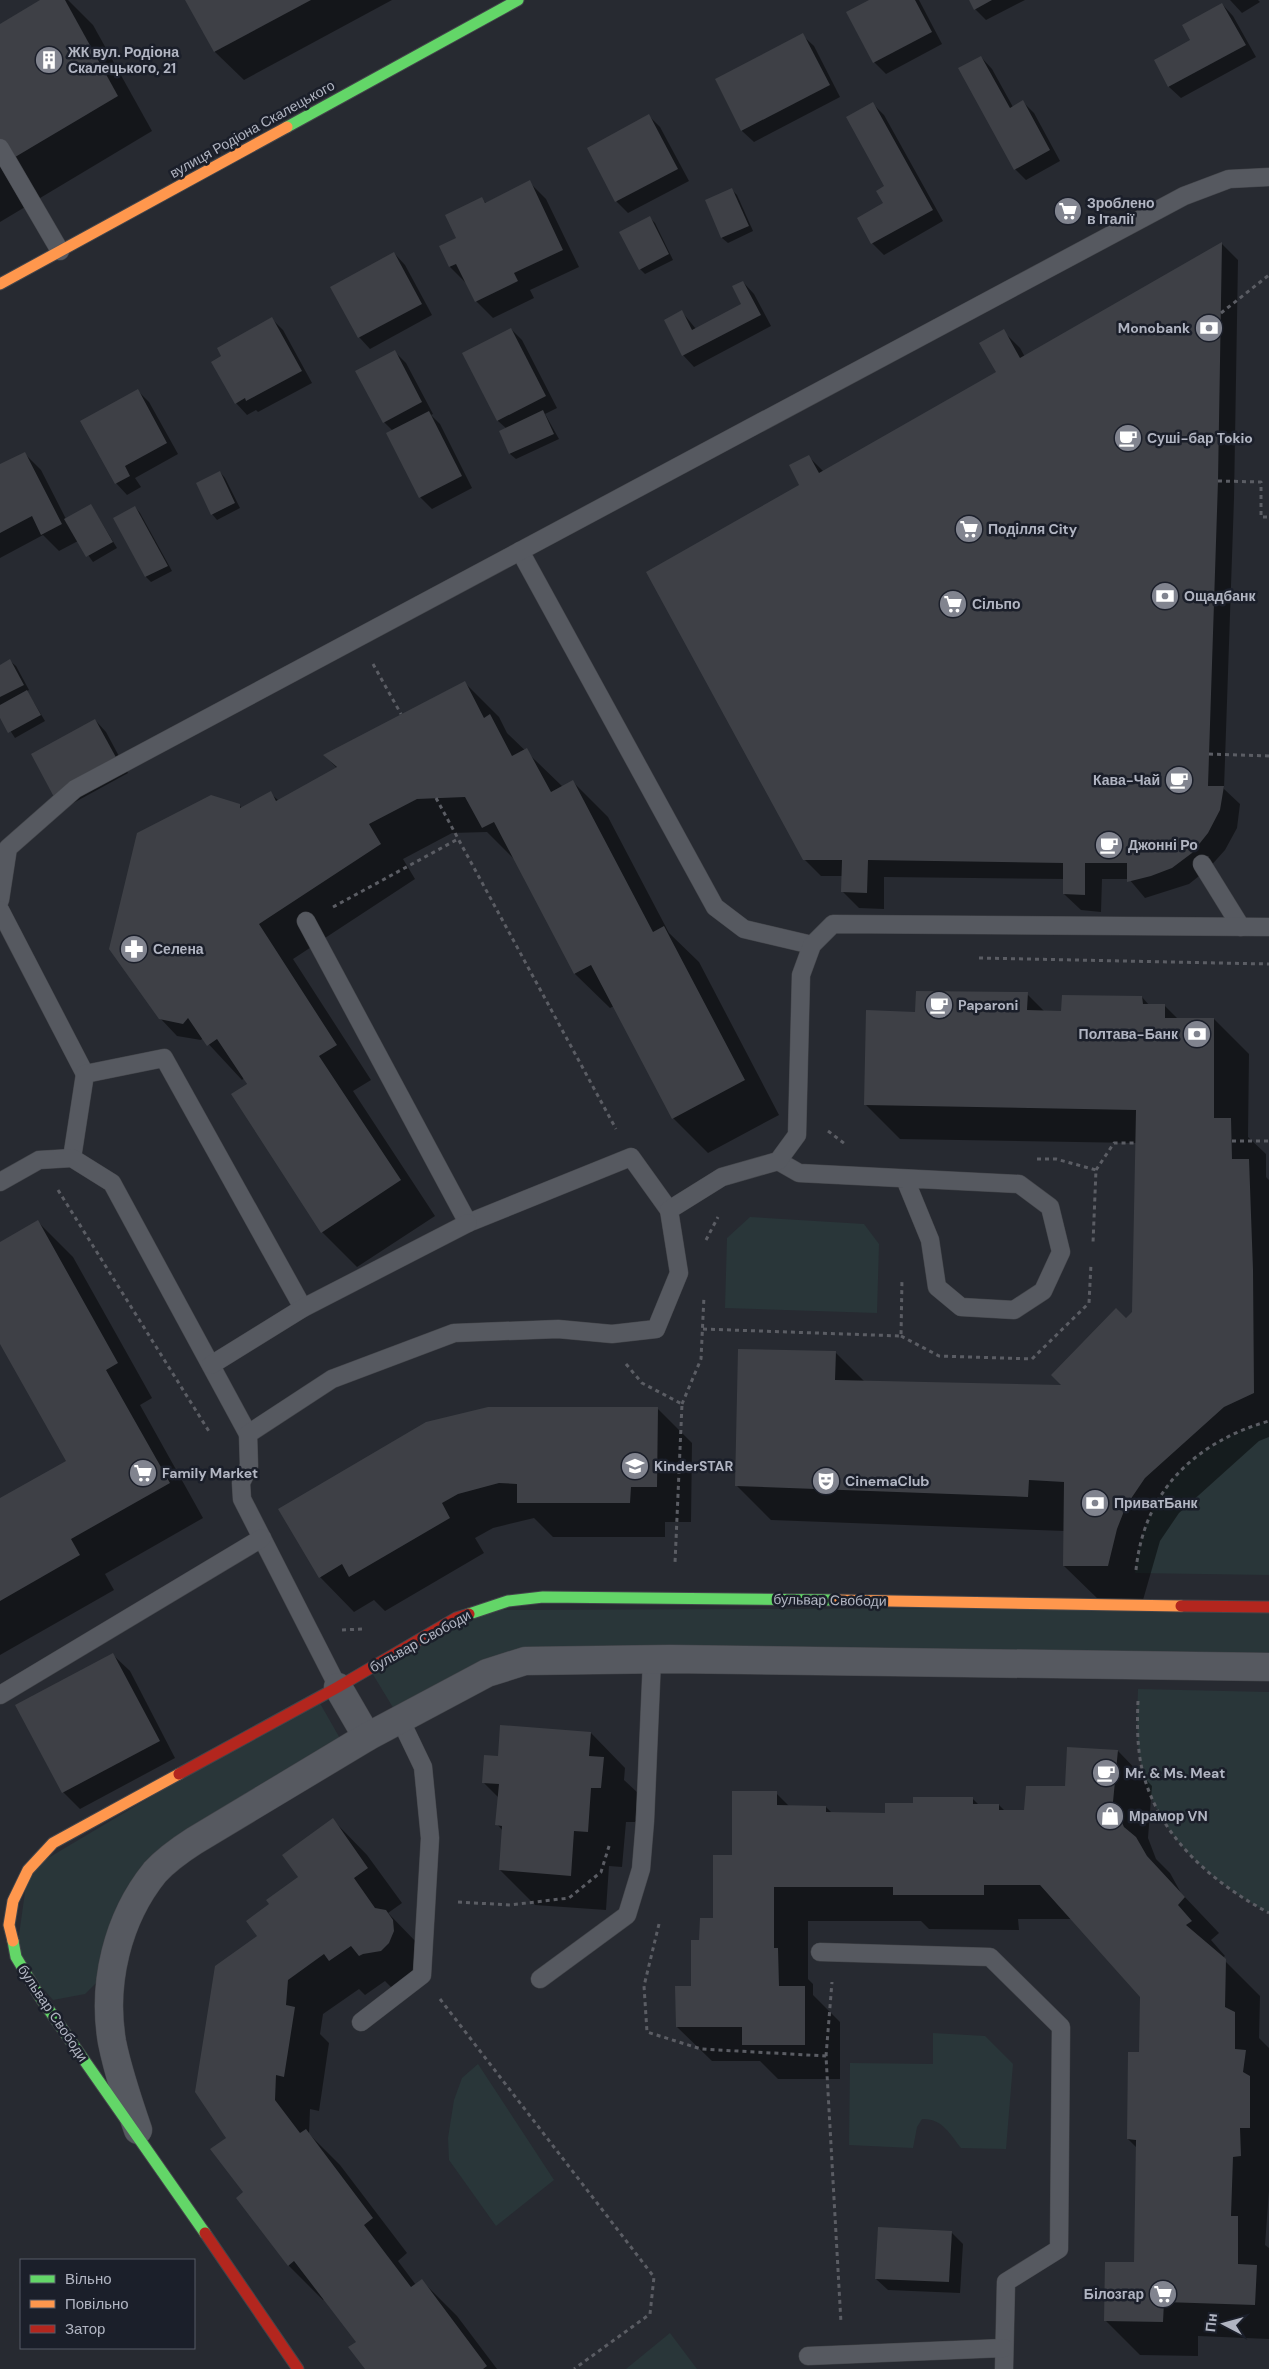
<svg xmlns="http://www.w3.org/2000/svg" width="1269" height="2369" viewBox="0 0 1269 2369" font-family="'DM Sans',sans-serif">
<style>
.green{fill:#293639}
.shadow{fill:#0007}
.building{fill:#3e4046}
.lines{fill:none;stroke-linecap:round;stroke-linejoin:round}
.lane-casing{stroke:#43454a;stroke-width:19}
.street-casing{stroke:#43454a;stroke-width:29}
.fast-casing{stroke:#43454a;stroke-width:13}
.slow-casing{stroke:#43454a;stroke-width:13}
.jam-casing{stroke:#43454a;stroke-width:13}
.path{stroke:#5b5d64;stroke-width:3;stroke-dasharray:4 4;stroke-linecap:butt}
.lane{stroke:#565960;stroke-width:18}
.street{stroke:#565960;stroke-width:28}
.fast{stroke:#63d668;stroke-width:11}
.slow{stroke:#ff974d;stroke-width:11}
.jam{stroke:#b3261e;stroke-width:11}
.labels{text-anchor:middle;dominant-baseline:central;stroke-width:5;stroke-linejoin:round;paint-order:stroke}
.poi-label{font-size:14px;font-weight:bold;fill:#b1b5c2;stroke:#1b1f2a;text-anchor:start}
.street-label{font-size:14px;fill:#b1b5c2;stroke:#1b1f2a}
</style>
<rect width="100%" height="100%" fill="#272a31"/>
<g class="green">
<polygon points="750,1217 864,1224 879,1244 877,1313 725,1308 727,1238"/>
<path d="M1269,1421V1575L1135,1573C1144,1491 1191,1443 1269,1421Z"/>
<polygon points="1269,1607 1269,1667 535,1660 400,1719 369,1668 477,1610"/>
<path d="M1138,1689L1269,1692V1913C1211,1882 1158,1836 1142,1769C1136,1743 1137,1716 1138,1689Z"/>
<polygon points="317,1698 346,1749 172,1856 99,1980 85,1994 53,2000 16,1957 28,1870"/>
<path d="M933,2033L985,2036L1013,2064L1006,2149L961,2148C950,2134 942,2118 922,2119L917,2127L913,2148L849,2145L850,2063L933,2064Z"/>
<polygon points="478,2064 554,2180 496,2226 449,2160 448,2138 454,2100 462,2078"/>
<polygon points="670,2333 697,2369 626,2369"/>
</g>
<g class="shadow">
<polygon points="42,0 68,0 93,25 152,131 0,222 0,25"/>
<polygon points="187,0 392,0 244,80 215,52"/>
<polygon points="871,0 919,0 942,44 886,74 874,62"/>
<polygon points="970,0 1025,0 986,20 975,9"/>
<polygon points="1230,0 1258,0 1260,2 1242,13"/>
<polygon points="1222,4 1233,16 1256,57 1181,98 1169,87 1156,61 1191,41"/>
<polygon points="802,35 814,46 840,97 754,142 742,131 716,80"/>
<polygon points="981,57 992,69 1013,107 1023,102 1034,113 1060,161 1026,180 1015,169"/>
<polygon points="872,103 884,115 943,221 884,255 872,243 859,219 885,204 886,186"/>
<polygon points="649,116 660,127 689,181 628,213 617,202 589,148"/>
<polygon points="529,182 546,199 579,267 530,290 534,298 493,318 476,301 467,284 450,267 440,246 458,238 481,199 486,203"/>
<polygon points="732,190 737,195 753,231 728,243 722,238 706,201"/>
<polygon points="650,218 655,223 673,260 645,274 640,269"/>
<polygon points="1222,244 1238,260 1234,499 1224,789 1240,804 1237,828 1225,850 1208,869 1189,884 1145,898 1129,879 1102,879 1101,912 1081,910 1064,894 1064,879 884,877 884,909 859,908 842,891 842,876 821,876 804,859 801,485 808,456 824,472 998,372 1003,331 1020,348 1025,357"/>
<polygon points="394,253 405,265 432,315 370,349 359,337 332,287"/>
<polygon points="743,282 754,294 771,326 694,367 683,355 682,312 696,329 743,305"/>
<polygon points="272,319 283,330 312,383 258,412 256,410 247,415 236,403"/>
<polygon points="511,329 522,340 557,408 545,414 559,439 516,459 510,454 500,432 507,429 498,421 464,353"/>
<polygon points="395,352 406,363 433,414 431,415 440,424 472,488 432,509 420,497 393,431 384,422"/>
<polygon points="138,391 149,402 178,454 135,478 141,487 127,495 116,483"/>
<polygon points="24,453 41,470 66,519 91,505 117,548 93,562 78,541 59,551 43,535 0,558 0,466"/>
<polygon points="220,472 225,478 240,508 217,520 212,514"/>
<polygon points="135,507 140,513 172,571 151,582 146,577 114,518"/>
<polygon points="10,661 16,666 29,690 27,691 45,721 15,738 0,715 0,666"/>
<polygon points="464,682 499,717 507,733 563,787 573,782 608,817 669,933 699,962 779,1115 708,1153 673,1118 614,1006 610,1008 575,974 516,861 487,832 452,833 403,859 415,879 293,959 371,1080 353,1091 435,1216 357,1267 322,1232 244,1078 242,1080 203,1038 201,1040 177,1036 160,1018 239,805 242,808 270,793 279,801 337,768 325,756"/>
<polygon points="95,720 106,732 128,773 66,807"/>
<polygon points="1027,994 1045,1012 1063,1012 1142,997 1149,1005 1164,1005 1179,1020 1214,1019 1249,1054 1248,1137 1266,1154 1266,1177 1269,1180 1269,1437 1259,1441 1179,1513 1160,1541 1143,1600 1099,1600 1064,1566 1065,1531 771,1520 736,1485 835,1352 865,1382 1064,1386 1134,1312 1136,1143 900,1139 866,1105 916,1013"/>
<polygon points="38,1222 73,1257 152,1398 140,1405 203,1518 105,1574 114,1590 0,1655 0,1500 68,1461 0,1341 0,1244"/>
<polygon points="657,1408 692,1443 691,1522 665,1522 665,1537 553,1537 534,1518 493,1528 475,1538 484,1553 385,1611 374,1600 354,1612 320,1577 280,1509"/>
<polygon points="113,1655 130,1671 175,1758 80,1809 63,1792"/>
<polygon points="591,1733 625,1768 624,1780 638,1793 635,1822 626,1822 622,1867 609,1866 606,1910 535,1905 500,1870 503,1831 497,1824 499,1798 484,1783 499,1758"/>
<polygon points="1118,1751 1152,1786 1148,1838 1156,1859 1170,1873 1181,1893 1219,1933 1211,1940 1225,1956 1222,1958 1260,1996 1259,2038 1269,2048 1269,2191 1265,2245 1269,2248 1269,2339 1198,2336 1198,2356 1140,2355 1105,2320 1135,2264 1137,2148 1128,2139 1140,2053 1142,1997 1072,1919 1018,1919 1019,1930 929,1929 921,1921 808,1921 808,1979 813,1984 813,1995 840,2022 840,2079 778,2079 760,2061 712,2061 677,2027 692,1987 701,1942 715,1919 733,1856 776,1793 790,1807 826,1807 833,1814 886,1814 914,1805 972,1798 979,1805 999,1805 1005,1811 1025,1811 1066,1787"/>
<polygon points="333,1820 367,1855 402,1903 388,1913 420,1946 428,1966 394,1990 385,1981 365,1995 359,1989 323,2014 320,2034 329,2043 319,2111 310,2109 309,2134 340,2165 407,2253 398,2261 416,2285 422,2281 457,2316 497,2369 366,2369 357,2342 325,2299 323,2300 289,2266 237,2198 245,2192 228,2138 259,1936 271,1904 299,1877"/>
<polygon points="951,2232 963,2244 960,2293 888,2290 876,2279"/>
</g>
<g class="building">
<polygon points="40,0 65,0 118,96 0,166 0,24"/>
<polygon points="185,0 311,0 214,52"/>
<polygon points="869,0 915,0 932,32 873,63 846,12"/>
<polygon points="969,0 992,0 974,10"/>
<polygon points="1222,3 1246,45 1168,87 1154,60 1190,40 1182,25"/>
<polygon points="803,33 830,85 741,131 715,79"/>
<polygon points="981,56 1010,108 1023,100 1050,150 1014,170 958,68"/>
<polygon points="873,102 933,210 871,244 857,218 883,203 876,191 884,186 846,117"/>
<polygon points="649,114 678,169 615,202 587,148"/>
<polygon points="530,180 563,250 514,273 518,281 475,302 456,264 449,267 439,246 456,238 445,215 482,197 485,203"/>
<polygon points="732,188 749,226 721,238 705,200"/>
<polygon points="650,216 669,254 639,270 619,232"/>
<polygon points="1222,242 1218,481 1208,786 1224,786 1220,810 1208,833 1192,853 1172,868 1151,876 1127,882 1127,863 1085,863 1085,895 1063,894 1063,863 868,860 867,893 841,892 842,860 803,860 646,572 799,485 789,465 809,455 819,473 996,372 979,343 1004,329 1020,358"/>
<polygon points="394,252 422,304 358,338 330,287"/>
<polygon points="743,281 761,315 682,356 664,320 682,310 692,330 741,304 732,286"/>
<polygon points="272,317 302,371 246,401 245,398 235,404 211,362 221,356 217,348"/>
<polygon points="511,328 546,396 497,421 462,353"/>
<polygon points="395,350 422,402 383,423 355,371"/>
<polygon points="138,389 167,443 125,466 130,476 115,484 80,421"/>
<polygon points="543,410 554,434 509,454 499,431"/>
<polygon points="429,411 462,476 419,498 386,433"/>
<polygon points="25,452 62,524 41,535 32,516 0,533 0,464"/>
<polygon points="220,471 235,503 211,515 196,483"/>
<polygon points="91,504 113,542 86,557 64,519"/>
<polygon points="135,506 168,566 145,577 113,518"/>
<polygon points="10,659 24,685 0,697 0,665"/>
<polygon points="465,681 484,718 490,714 512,756 527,748 551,792 573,780 653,932 664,926 745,1080 672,1119 591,965 574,974 494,822 482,828 465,797 417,799 369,824 381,844 259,924 337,1045 319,1056 401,1180 321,1233 231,1094 247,1084 217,1039 207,1046 188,1018 183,1024 159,1019 109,949 137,833 211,795 240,804 240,808 271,791 276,801 337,767 323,755"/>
<polygon points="27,690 41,715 8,733 0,718 0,705"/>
<polygon points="95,719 118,761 54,797 31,754"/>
<polygon points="916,991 1028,992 1027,1010 1061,1011 1062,995 1142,996 1143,1004 1165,1004 1165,1018 1214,1018 1214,1118 1231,1118 1232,1159 1249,1159 1253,1270 1254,1393 1224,1407 1145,1478 1126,1506 1117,1529 1108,1566 1063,1566 1064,1482 1029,1480 1028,1497 735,1486 738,1349 836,1351 835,1380 1061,1385 1051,1375 1116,1308 1126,1318 1132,1312 1136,1110 864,1105 866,1010 915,1012"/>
<polygon points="38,1220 118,1363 106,1370 170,1483 71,1539 80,1555 0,1601 0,1498 66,1461 0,1344 0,1242"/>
<polygon points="488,1407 658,1407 657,1487 631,1487 630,1503 517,1503 517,1484 499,1483 458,1494 442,1503 450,1518 349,1577 342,1564 319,1578 278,1509 426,1422"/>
<polygon points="113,1653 160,1741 62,1793 15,1705"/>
<polygon points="500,1725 591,1732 589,1756 604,1757 601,1788 591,1788 588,1832 574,1831 571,1876 499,1870 502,1826 495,1825 499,1784 482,1783 484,1755 498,1756"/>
<polygon points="1067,1747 1118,1750 1113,1802 1124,1827 1136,1837 1147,1856 1185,1897 1178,1905 1192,1921 1186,1925 1226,1959 1225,2007 1235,2012 1235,2049 1246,2050 1243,2072 1250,2076 1250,2128 1240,2128 1241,2156 1233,2157 1231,2216 1238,2216 1238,2264 1257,2265 1255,2305 1164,2302 1163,2322 1104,2321 1105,2262 1134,2262 1136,2140 1127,2139 1128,2052 1139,2052 1140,1997 1040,1885 984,1885 984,1895 893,1895 893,1887 774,1887 774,1948 778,1948 779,1986 805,1986 805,2045 742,2045 742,2027 676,2027 675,1986 691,1986 691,1940 699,1940 700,1918 713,1918 713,1855 732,1855 732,1791 777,1791 777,1805 826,1806 826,1812 885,1813 885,1803 913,1803 913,1797 973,1797 973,1804 999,1804 999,1810 1024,1810 1026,1786 1065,1786"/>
<polygon points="333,1818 368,1868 354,1878 375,1908 386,1910 393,1920 394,1931 389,1943 381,1951 363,1954 359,1956 351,1946 329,1961 324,1954 288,1980 286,2005 295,2007 284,2077 276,2075 275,2100 300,2133 306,2129 373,2218 364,2225 411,2287 422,2279 487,2366 483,2369 365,2369 348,2347 356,2342 294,2261 288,2266 236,2198 243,2192 210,2149 226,2138 195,2092 215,1966 257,1936 246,1921 269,1904 266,1900 298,1877 282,1855"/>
<polygon points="878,2227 952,2231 949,2282 875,2279"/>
</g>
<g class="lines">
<defs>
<g id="lane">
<polyline points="0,148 60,251"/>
<polyline points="520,551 715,907 744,929 812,945"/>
<polyline points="1202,864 1241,927"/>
<polyline points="0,900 8,848 75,789 1184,196 1229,179 1269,177"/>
<polyline points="0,910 85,1074"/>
<polyline points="306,921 468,1223 631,1157 669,1210"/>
<polyline points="72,1158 85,1074 164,1058 303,1308"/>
<polyline points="778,1161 799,1173 1019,1184 1050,1207 1061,1252 1043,1291 1014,1310 961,1307 937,1287 930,1240 905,1179"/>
<polyline points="0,1182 39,1160 72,1158 112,1183 248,1434"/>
<polyline points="211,1365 303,1308 468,1223"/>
<polyline points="338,1687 242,1499 241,1483 249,1466 248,1434 332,1379 454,1333 558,1329 612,1334 656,1329 679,1273 669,1210 722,1177 778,1161 797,1135 801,975 812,945 833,924 1269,927"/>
<polyline points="0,1695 262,1538"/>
<polyline points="820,1952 990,1957 1061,2027 1059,2249 1006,2282 1004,2369"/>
<polyline points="540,1979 627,1915 641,1869 645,1821 652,1659"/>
<polyline points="361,2022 422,1975 430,1838 423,1767 400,1719"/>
<polyline points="808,2356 1004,2348"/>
</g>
<g id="street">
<polyline points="338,1687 367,1737"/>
<path d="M138,2130C128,2101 118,2072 112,2042C102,1984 117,1919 155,1872C166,1860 180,1850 194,1841L367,1737L487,1673L525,1661L670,1659L1269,1667"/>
</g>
<g id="fast">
<polyline points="287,127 518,0"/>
<polyline points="469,1614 508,1601 543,1597 834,1600"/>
<polyline points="13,1941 16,1957 40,1997 205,2233"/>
</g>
<g id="slow">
<polyline points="0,284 287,127"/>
<polyline points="834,1600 1181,1606"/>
<polyline points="13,1941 9,1925 13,1901 28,1870 53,1843 179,1774"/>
</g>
<g id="jam">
<polyline points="1181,1606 1269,1607"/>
<polyline points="179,1774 338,1687 456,1618 469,1614"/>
<polyline points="205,2233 298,2369"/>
</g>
</defs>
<use href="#lane" class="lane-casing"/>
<use href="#street" class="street-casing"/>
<use href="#fast" class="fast-casing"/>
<use href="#slow" class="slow-casing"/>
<use href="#jam" class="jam-casing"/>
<g class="path">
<polyline points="1221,313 1269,275"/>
<polyline points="1218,481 1261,482 1261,517 1269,517"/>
<polyline points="373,664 401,714"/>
<polyline points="1209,754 1269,756"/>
<polyline points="436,798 616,1129"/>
<polyline points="333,907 458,839"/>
<polyline points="979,958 1269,964"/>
<polyline points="828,1131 845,1144"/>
<polyline points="1232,1141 1269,1141"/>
<polyline points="1037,1159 1056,1159 1096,1170 1093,1243"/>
<polyline points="1096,1170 1114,1143 1136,1143"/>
<polyline points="58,1190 210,1433"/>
<polyline points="706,1240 718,1217"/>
<polyline points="703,1329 901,1336 902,1279"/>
<polyline points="901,1336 939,1356 1032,1359 1089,1303 1091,1264"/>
<polyline points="626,1364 642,1383 682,1404 675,1563"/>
<polyline points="682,1404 701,1359 704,1296"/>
<path d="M1136,1570C1144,1491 1195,1442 1269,1421"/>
<polyline points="342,1630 363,1629"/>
<path d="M1138,1701C1137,1723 1137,1747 1142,1769C1158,1836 1211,1882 1269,1913"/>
<polyline points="458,1902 510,1905 569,1898 601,1872 610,1843"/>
<polyline points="659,1924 644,1986 647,2032 701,2049 826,2056 841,2323"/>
<polyline points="440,1999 654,2277 650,2314 574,2369"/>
<polyline points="826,2056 832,1982"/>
</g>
<use href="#lane" class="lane"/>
<use href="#street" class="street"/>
<use href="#fast" class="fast"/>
<use href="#slow" class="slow"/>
<use href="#jam" class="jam"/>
</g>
<defs>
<symbol id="building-disc" viewBox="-11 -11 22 22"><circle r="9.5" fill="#81848f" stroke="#1b1f2a"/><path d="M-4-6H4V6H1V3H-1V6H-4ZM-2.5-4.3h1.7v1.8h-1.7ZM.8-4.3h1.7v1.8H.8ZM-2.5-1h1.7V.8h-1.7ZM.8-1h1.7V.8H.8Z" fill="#fff"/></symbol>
<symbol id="supermarket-disc" viewBox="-11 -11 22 22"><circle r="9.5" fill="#81848f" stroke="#1b1f2a"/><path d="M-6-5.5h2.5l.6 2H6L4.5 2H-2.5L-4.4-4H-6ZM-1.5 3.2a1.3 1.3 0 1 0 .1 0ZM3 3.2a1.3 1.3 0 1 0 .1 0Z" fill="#fff"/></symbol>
<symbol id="bank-disc" viewBox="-11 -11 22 22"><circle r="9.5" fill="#81848f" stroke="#1b1f2a"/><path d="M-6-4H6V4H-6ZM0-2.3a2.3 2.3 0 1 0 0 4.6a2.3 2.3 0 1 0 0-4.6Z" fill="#fff"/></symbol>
<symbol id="cafe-disc" viewBox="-11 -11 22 22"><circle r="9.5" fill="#81848f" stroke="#1b1f2a"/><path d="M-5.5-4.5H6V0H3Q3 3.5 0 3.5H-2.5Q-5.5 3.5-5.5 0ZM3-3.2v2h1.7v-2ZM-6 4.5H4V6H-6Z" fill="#fff"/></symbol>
<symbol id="pharmacy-disc" viewBox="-11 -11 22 22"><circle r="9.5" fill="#81848f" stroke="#1b1f2a"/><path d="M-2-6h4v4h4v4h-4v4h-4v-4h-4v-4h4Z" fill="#fff"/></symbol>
<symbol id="school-disc" viewBox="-11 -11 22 22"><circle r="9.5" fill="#81848f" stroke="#1b1f2a"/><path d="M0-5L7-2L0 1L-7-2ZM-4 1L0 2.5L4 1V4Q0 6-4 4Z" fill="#fff"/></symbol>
<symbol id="theatre-disc" viewBox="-11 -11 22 22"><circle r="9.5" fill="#81848f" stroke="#1b1f2a"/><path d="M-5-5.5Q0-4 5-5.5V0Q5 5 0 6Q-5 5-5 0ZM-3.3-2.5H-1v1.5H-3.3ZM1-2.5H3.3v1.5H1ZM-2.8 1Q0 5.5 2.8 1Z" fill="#fff"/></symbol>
<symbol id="shop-disc" viewBox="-11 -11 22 22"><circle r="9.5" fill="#81848f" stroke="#1b1f2a"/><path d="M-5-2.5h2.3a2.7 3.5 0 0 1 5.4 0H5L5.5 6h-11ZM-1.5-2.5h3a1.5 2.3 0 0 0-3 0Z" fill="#fff"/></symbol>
</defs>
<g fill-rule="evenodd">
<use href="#building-disc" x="33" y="44" width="32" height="32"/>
<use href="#supermarket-disc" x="1052" y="195" width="32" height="32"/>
<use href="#bank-disc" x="1193" y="312" width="32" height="32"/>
<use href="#cafe-disc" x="1112" y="422" width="32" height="32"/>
<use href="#supermarket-disc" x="953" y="513" width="32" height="32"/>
<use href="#bank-disc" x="1149" y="580" width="32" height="32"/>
<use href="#supermarket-disc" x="937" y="588" width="32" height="32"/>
<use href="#cafe-disc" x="1163" y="764" width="32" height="32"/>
<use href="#cafe-disc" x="1093" y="829" width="32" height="32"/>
<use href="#pharmacy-disc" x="118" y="933" width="32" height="32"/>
<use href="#cafe-disc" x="923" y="989" width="32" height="32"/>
<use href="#bank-disc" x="1181" y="1018" width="32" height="32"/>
<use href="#school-disc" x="619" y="1450" width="32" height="32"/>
<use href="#supermarket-disc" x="127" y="1457" width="32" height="32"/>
<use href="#theatre-disc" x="810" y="1465" width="32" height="32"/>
<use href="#bank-disc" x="1079" y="1487" width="32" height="32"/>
<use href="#cafe-disc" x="1090" y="1757" width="32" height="32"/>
<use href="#shop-disc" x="1094" y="1800" width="32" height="32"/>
<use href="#supermarket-disc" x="1147" y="2278" width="32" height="32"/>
</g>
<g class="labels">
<g class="poi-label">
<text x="68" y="52">ЖК вул. Родіона<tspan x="68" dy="16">Скалецького, 21</tspan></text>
<text x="1087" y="203">Зроблено<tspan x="1087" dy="16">в Італії</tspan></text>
<text x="1190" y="328" text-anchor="end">Monobank</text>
<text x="1147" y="438">Суші-бар Tokio</text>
<text x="988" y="529">Поділля City</text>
<text x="1184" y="596">Ощадбанк</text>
<text x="972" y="604">Сільпо</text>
<text x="1160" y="780" text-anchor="end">Кава-Чай</text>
<text x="1128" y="845">Джонні Ро</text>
<text x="153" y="949">Селена</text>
<text x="958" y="1005">Paparoni</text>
<text x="1178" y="1034" text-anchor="end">Полтава-Банк</text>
<text x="654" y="1466">KinderSTAR</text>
<text x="162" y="1473">Family Market</text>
<text x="845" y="1481">CinemaClub</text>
<text x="1114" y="1503">ПриватБанк</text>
<text x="1125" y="1773">Mr. &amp; Ms. Meat</text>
<text x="1129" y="1816">Мрамор VN</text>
<text x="1144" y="2294" text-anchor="end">Білозгар</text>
</g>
<g class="street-label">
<text transform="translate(252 129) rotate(-29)">вулиця Родіона Скалецького</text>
<text transform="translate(830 1600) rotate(1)">бульвар Свободи</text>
<text transform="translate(420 1641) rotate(-29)">бульвар Свободи</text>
<text transform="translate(53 2013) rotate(56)">бульвар Свободи</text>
</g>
</g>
<rect x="20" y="2259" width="175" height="90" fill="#1b1f2a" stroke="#575b67"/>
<rect x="30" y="2275" width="25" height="8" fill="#63d668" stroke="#575b67"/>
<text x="65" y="2284" font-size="15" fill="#b1b5c2">Вільно</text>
<rect x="30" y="2300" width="25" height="8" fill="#ff974d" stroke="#575b67"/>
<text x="65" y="2309" font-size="15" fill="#b1b5c2">Повільно</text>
<rect x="30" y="2325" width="25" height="8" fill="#b3261e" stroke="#575b67"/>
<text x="65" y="2334" font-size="15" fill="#b1b5c2">Затор</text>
<g transform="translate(1224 2324) rotate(276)" stroke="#1b1f2a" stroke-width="4" paint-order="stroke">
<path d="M0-4L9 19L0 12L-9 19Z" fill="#b1b5c2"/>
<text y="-8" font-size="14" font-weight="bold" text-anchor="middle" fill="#b1b5c2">Пн</text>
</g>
</svg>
